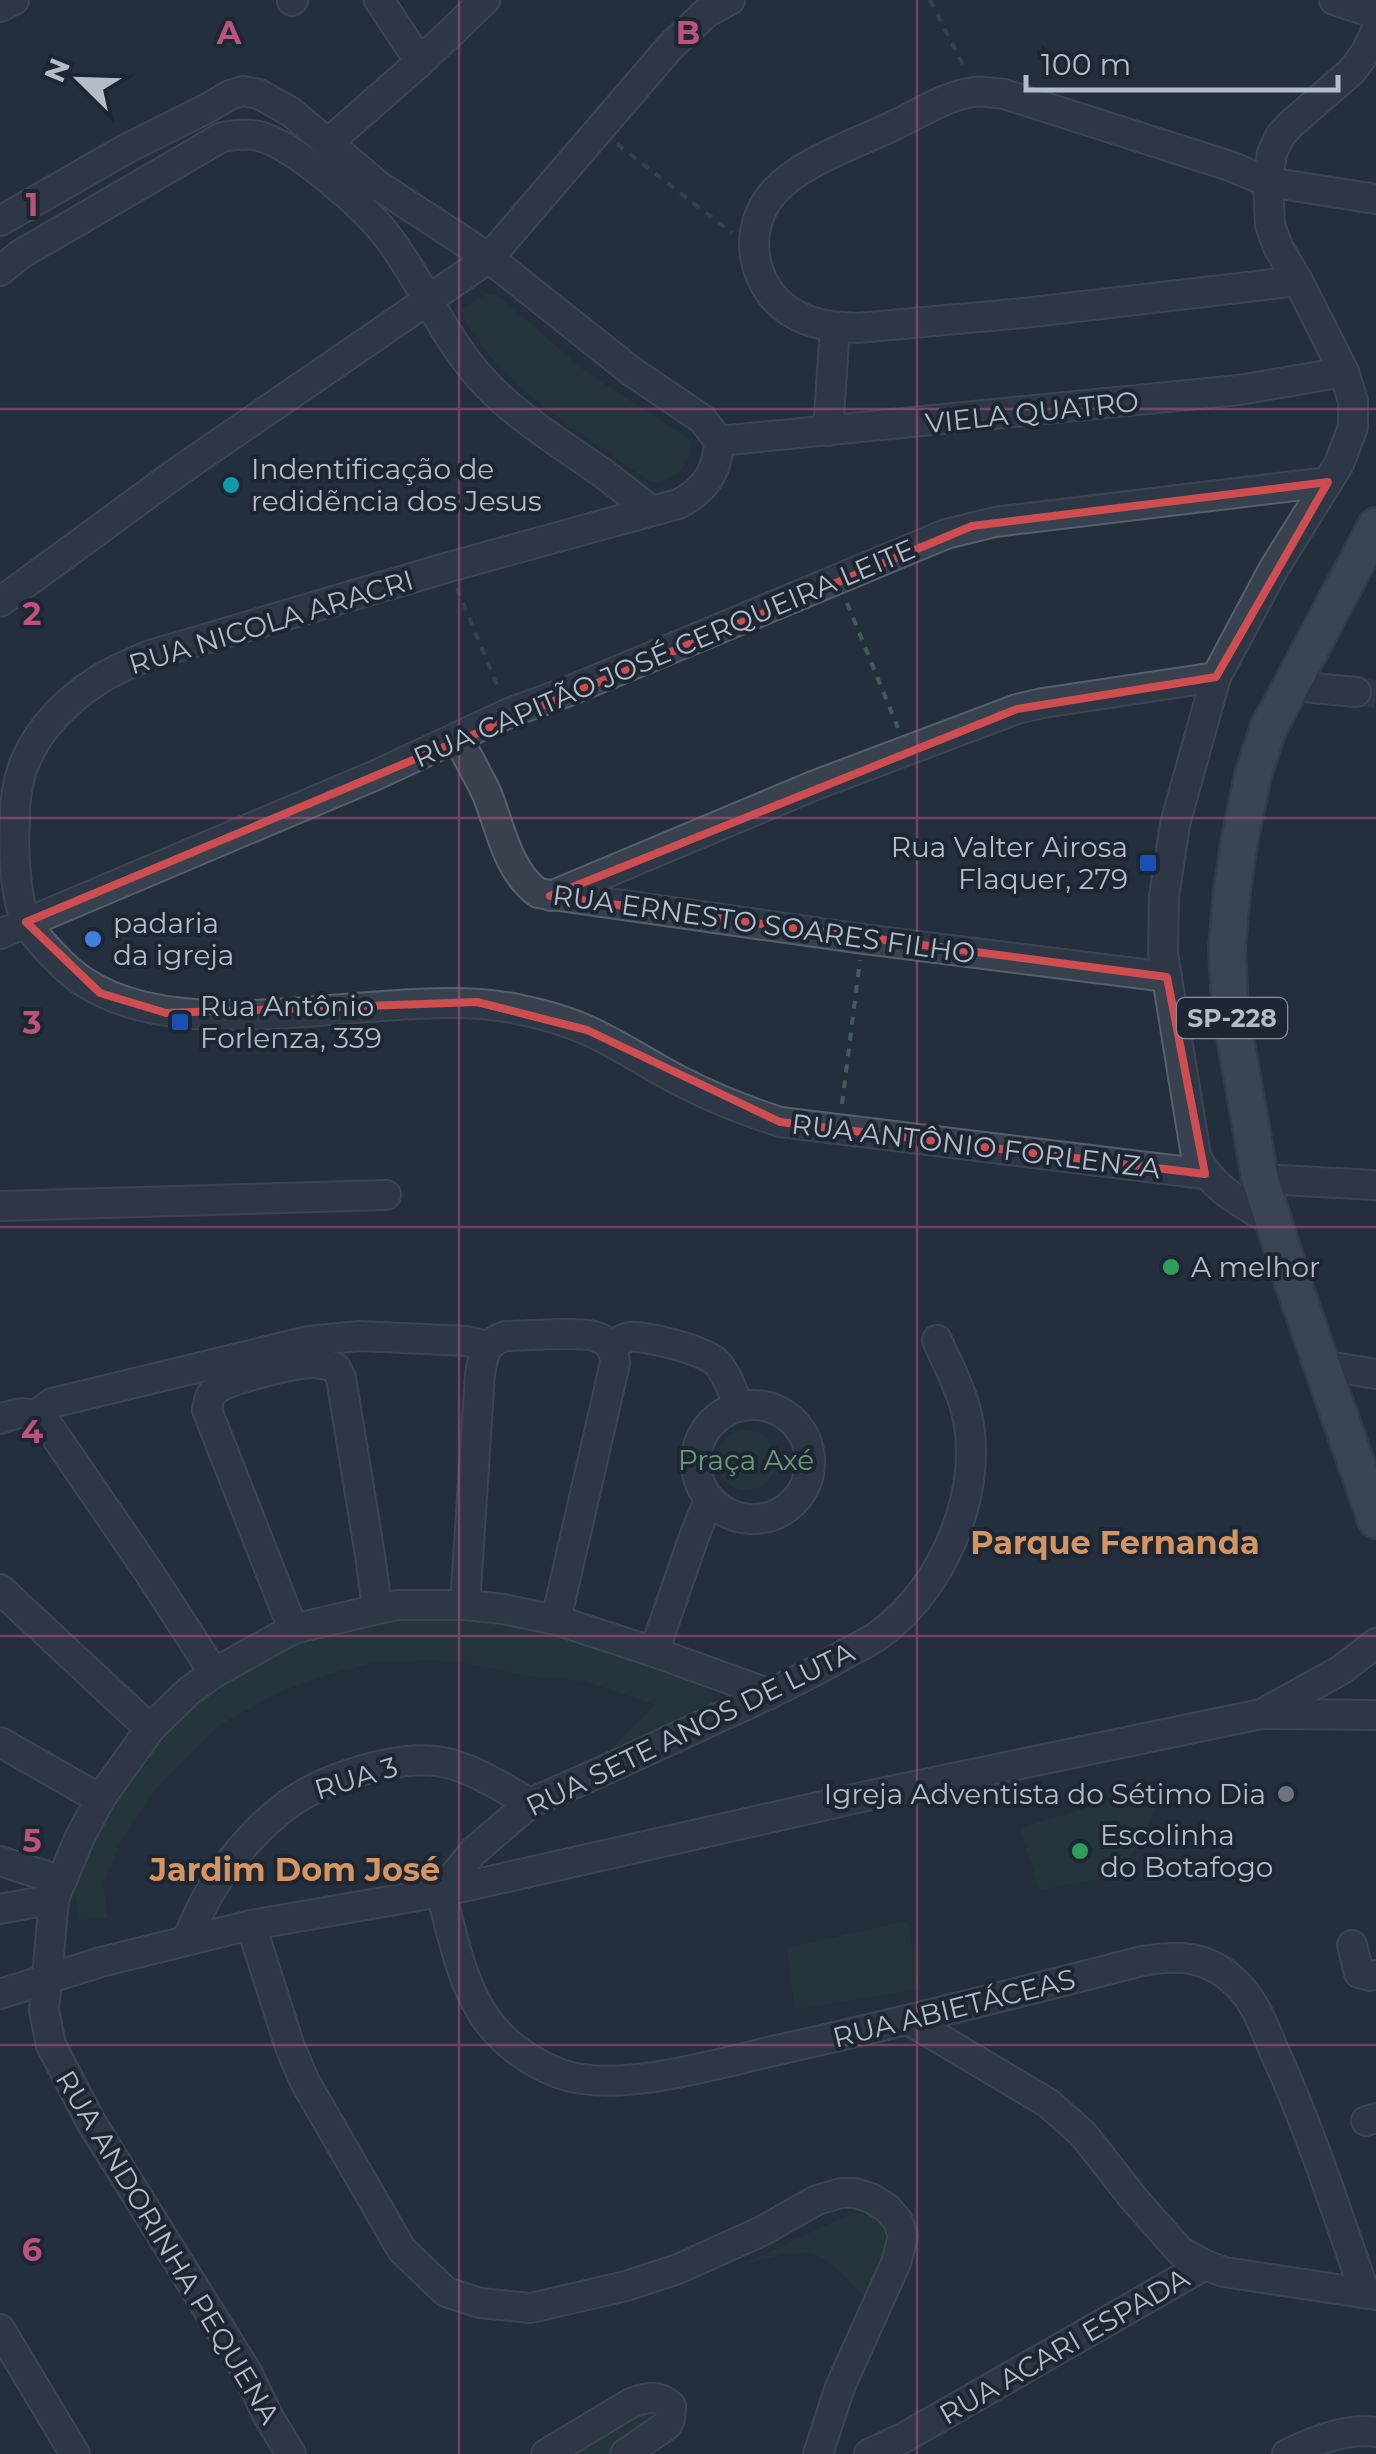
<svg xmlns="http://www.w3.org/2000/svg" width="1376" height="2454" viewBox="0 0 1376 2454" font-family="Montserrat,sans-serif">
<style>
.green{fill:#263c3f}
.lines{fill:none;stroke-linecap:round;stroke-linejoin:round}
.minor-tunnel{stroke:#3a4453;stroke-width:28;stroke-dasharray:28 14;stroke-linecap:butt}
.minor-casing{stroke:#565f6c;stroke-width:32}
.major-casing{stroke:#414a57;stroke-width:40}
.path{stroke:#44595c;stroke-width:4;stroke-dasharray:8 8;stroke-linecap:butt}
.minor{stroke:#38414e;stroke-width:28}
.major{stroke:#56606e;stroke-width:35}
.marked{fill:none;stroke:#ce4d50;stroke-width:8;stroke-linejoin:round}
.grid{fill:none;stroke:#bd5182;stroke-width:2.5;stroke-opacity:0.55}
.culture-dot{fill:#0f9aa8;stroke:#1d2633;stroke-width:4}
.transit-dot{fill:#1a4fb4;stroke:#1d2633;stroke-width:4}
.shop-dot{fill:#3f7fe0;stroke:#1d2633;stroke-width:4}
.leisure-dot{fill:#2e9e5b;stroke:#1d2633;stroke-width:4}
.worship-dot{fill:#6b7280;stroke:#1d2633;stroke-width:4}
.labels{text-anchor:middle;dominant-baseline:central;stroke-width:8;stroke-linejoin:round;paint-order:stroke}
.shield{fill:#1d2633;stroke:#878f9c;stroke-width:2.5}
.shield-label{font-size:25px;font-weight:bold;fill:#b4bcc9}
.street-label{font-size:28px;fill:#b4bcc9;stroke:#1d2633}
.poi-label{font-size:28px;fill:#b4bcc9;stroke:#1d2633;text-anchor:start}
.park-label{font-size:28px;fill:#6b9a76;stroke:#1d2633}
.quarter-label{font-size:32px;font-weight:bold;fill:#d59563;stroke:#1d2633}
.grid-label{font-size:32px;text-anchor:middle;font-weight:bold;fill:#bd5182;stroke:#1d2633;stroke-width:8;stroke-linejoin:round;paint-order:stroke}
</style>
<rect width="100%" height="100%" fill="#242f3e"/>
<g class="green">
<path d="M493,294L502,299L586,372L691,440C693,465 676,480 652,482C634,472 617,459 600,447C544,409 495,374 461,314L462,309L485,295Z"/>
<circle cx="746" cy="1460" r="30"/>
<polygon points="464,1615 548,1631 683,1677 714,1695 714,1705 679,1718 606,1756 603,1756 656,1705 584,1681 530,1676 459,1662 428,1660 373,1663 322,1676 280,1692 219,1725 154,1791 121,1840 103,1886 108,1918 78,1920 74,1881 96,1822 153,1749 210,1694 266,1659 308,1638 396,1619"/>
<polygon points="1170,1783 1120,1875 1039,1890 1020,1828"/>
<polygon points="907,1921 920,1989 795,2009 787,1948"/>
<path d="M867,2213L888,2231C887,2256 879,2278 866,2299C851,2283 832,2258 809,2253C792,2250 761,2260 744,2264L835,2221L854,2214Z"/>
<polygon points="645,2406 654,2411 656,2424 618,2454 563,2454"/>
</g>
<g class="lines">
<polyline class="minor-tunnel" points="1356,692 1376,694"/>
<defs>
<g id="minor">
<polyline points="379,0 420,62"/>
<polyline points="1334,0 1376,14"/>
<polyline points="292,1 293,0"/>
<polyline points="0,7 14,0"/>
<polyline points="329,142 420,62 485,0"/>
<path d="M0,221L126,149L206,109L230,95L243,91L259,94L291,112L379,186L489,258L631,371L702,419L719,441C718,471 705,491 678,504L449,567L147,656C132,663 114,670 100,679C60,704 24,743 17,791C15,801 15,811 15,821C13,846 15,904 28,925C36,937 47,949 57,959C155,1067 385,981 517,1009C542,1014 567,1021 589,1031C621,1046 651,1066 682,1082C713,1098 746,1111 780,1122L1205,1174"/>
<path d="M0,271L21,254L222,137C234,135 247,133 259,136C296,146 368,209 390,240C425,287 446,343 488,386C518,417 555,440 591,465C612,479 632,496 652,511"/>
<path d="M1298,281L1024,313L858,328C838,327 817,326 798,316C752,293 739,231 774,192C802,161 858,143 895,125C920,113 946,96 973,92C983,91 994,93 1004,94L1230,166L1268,182L1376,199"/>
<polyline points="828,431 835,327"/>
<polyline points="719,441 1239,390 1344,372"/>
<polyline points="0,602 179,471 489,258 671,46 706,13 730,0"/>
<polyline points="1292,686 1356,692"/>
<path d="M457,737C467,756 478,775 487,794C501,829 507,870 538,893L863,939L1167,977"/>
<polyline points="551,896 813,786 1017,709 1043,703 1216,677"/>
<polyline points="0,934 376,775 509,713 569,691 946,534 995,522 1328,482"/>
<polyline points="1260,1179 1376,1185"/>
<polyline points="0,1206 386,1195"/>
<path d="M1276,1223C1244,1204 1212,1190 1196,1156L1163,953L1164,897L1175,824L1216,677L1273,570L1339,464L1353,427V401L1344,372L1298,281L1278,247L1270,225L1268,182L1272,153L1280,136L1291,124L1352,71L1366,52L1376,31"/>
<path d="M937,1340C947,1363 960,1386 966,1411C986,1488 944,1588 880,1634C870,1642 858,1647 847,1653C808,1676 766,1696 724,1715C660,1745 595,1775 530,1803L473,1852L441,1892C462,1973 471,2038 558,2073C616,2096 722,2062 782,2049C903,2022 1022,1992 1142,1961C1178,1955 1207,1955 1235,1982C1256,2001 1265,2030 1276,2055C1311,2132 1337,2213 1365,2293"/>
<path d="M611,1348C618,1342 624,1337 632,1337C650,1337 705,1350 717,1363C727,1374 733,1393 739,1406"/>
<polyline points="1321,1365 1376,1374"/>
<circle cx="753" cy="1462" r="57"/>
<polyline points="36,1415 52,1403 308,1341 359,1336 467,1341 487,1346"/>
<path d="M0,1419C18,1412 28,1410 45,1421L150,1574L214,1673"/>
<polyline points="0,1589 150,1729"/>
<path d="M465,1605L480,1374C483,1355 486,1342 505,1336C524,1336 582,1331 597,1337C610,1341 614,1351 615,1363L556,1620"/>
<path d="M293,1629L207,1410C209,1401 209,1394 217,1389C231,1379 295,1363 312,1363C321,1363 328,1365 336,1368L341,1378L370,1555L377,1608"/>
<polyline points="654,1652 695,1534 709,1500"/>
<polyline points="1267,1711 1341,1670 1376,1643"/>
<polyline points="0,1742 100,1799"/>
<polyline points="0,1861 62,1881"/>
<polyline points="0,1909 54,1899"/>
<polyline points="251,1925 290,2047 305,2082 402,2250 446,2292 480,2303 531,2308 626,2286 678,2269 762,2231 817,2200 841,2193 855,2193 871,2198 887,2208 898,2221 903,2236 896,2263 840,2387 818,2454"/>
<path d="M187,1940C194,1924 201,1907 210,1892C231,1856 269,1813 306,1793C325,1782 349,1774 370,1768C395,1762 421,1757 447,1763C476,1770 503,1788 530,1803"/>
<polyline points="1352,1945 1359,1973 1370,1976 1376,1975"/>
<polyline points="0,1994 101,1962 251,1925 441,1892 862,1797 1261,1714 1376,1715"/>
<polyline points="910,2021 1048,2103 1083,2134 1134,2199 1180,2251 1205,2265 1224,2272 1376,2295"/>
<polyline points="1366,2121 1376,2118"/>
<polyline points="0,2329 75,2454"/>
<polyline points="291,2454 268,2416 247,2372 91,2122 51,2045 44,2010 54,1899 79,1839 100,1799 150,1729 189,1691 214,1673 293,1629 396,1605 465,1605 503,1609 556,1620 654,1652 770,1694"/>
<path d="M546,2454L631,2403C647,2397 658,2394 671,2406L670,2419L667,2425L625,2454"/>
<polyline points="869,2454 905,2437 1205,2265"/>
<path d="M1287,2454C1315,2441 1345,2428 1376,2432"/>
</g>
<polyline id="major" points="1376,526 1268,729 1253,775 1240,838 1232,890 1227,948 1230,1008 1260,1179 1293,1283 1376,1520"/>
</defs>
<use href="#minor" class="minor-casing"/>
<use href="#major" class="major-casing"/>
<g class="path">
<polyline points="930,0 965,69"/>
<polyline points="617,144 732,233"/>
<polyline points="457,588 499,690"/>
<polyline points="847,603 898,728"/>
<polyline points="842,1104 860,960"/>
</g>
<use href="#minor" class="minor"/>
<use href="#major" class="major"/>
</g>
<path d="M0 0H1376V2454H0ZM1328,482L1216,677L1017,709L550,896L1167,977L1205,1174L780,1122L587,1030L477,1002L166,1013L100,993L26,922L972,526Z" fill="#242f3e" fill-opacity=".55" fill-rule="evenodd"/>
<path class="marked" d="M1328,482L1216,677L1017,709L550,896L1167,977L1205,1174L780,1122L587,1030L477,1002L166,1013L100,993L26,922L972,526Z"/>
<path class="grid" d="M459,0V2454M917,0V2454M0,409H1376M0,818H1376M0,1227H1376M0,1636H1376M0,2045H1376"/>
<circle class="culture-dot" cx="231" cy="485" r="10"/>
<g class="transit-dot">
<rect x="1138" y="853" width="20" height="20" rx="5"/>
<rect x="170" y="1012" width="20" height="20" rx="5"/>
</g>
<circle class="shop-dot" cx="93" cy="939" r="10"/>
<g class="leisure-dot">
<circle cx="1171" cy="1267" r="10"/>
<circle cx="1080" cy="1851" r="10"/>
</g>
<circle class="worship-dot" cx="1286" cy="1794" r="10"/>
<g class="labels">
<rect class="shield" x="1177" y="998" width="110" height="40" rx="8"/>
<g class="shield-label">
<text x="1232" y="1018">SP-228</text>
</g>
<g class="street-label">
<text transform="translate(1032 412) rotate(-6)">VIELA QUATRO</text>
<text transform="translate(271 622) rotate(-17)">RUA NICOLA ARACRI</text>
<text transform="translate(664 653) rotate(-23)">RUA CAPITÃO JOSÉ CERQUEIRA LEITE</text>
<text transform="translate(764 924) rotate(8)">RUA ERNESTO SOARES FILHO</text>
<text transform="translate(976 1146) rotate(7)">RUA ANTÔNIO FORLENZA</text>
<text transform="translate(690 1729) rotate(-26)">RUA SETE ANOS DE LUTA</text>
<text transform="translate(356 1778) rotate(-17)">RUA 3</text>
<text transform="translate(954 2008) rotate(-14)">RUA ABIETÁCEAS</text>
<text transform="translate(168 2247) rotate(59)">RUA ANDORINHA PEQUENA</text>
<text transform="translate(1064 2346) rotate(-30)">RUA ACARI ESPADA</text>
</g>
<g class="poi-label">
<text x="251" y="469">Indentificação de<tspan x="251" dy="32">redidẽncia dos Jesus</tspan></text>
<text x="1128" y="847" text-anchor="end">Rua Valter Airosa<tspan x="1128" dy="32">Flaquer, 279</tspan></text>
<text x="113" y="923">padaria<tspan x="113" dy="32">da igreja</tspan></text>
<text x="200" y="1006">Rua Antônio<tspan x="200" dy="32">Forlenza, 339</tspan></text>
<text x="1191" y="1267">A melhor</text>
<text x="1266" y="1794" text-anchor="end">Igreja Adventista do Sétimo Dia</text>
<text x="1100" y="1835">Escolinha<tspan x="1100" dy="32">do Botafogo</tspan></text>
</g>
<g class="park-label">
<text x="746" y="1460">Praça Axé</text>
</g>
<g class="quarter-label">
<text x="1115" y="1542">Parque Fernanda</text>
<text x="295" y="1869">Jardim Dom José</text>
</g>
</g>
<g class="grid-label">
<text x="229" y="44">A</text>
<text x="688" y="44">B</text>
<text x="32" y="216">1</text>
<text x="32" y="625">2</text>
<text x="32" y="1034">3</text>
<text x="32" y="1443">4</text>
<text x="32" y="1852">5</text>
<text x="32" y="2261">6</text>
</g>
<g transform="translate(80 80) rotate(293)" stroke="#1d2633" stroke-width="8" paint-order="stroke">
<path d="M0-8L18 38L0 25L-18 38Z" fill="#b4bcc9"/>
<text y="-15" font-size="28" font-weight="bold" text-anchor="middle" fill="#b4bcc9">N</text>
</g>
<path d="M1026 75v15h312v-15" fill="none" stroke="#b4bcc9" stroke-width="5"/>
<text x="1041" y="75" font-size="30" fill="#b4bcc9" stroke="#1d2633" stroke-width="8" paint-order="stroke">100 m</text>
</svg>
